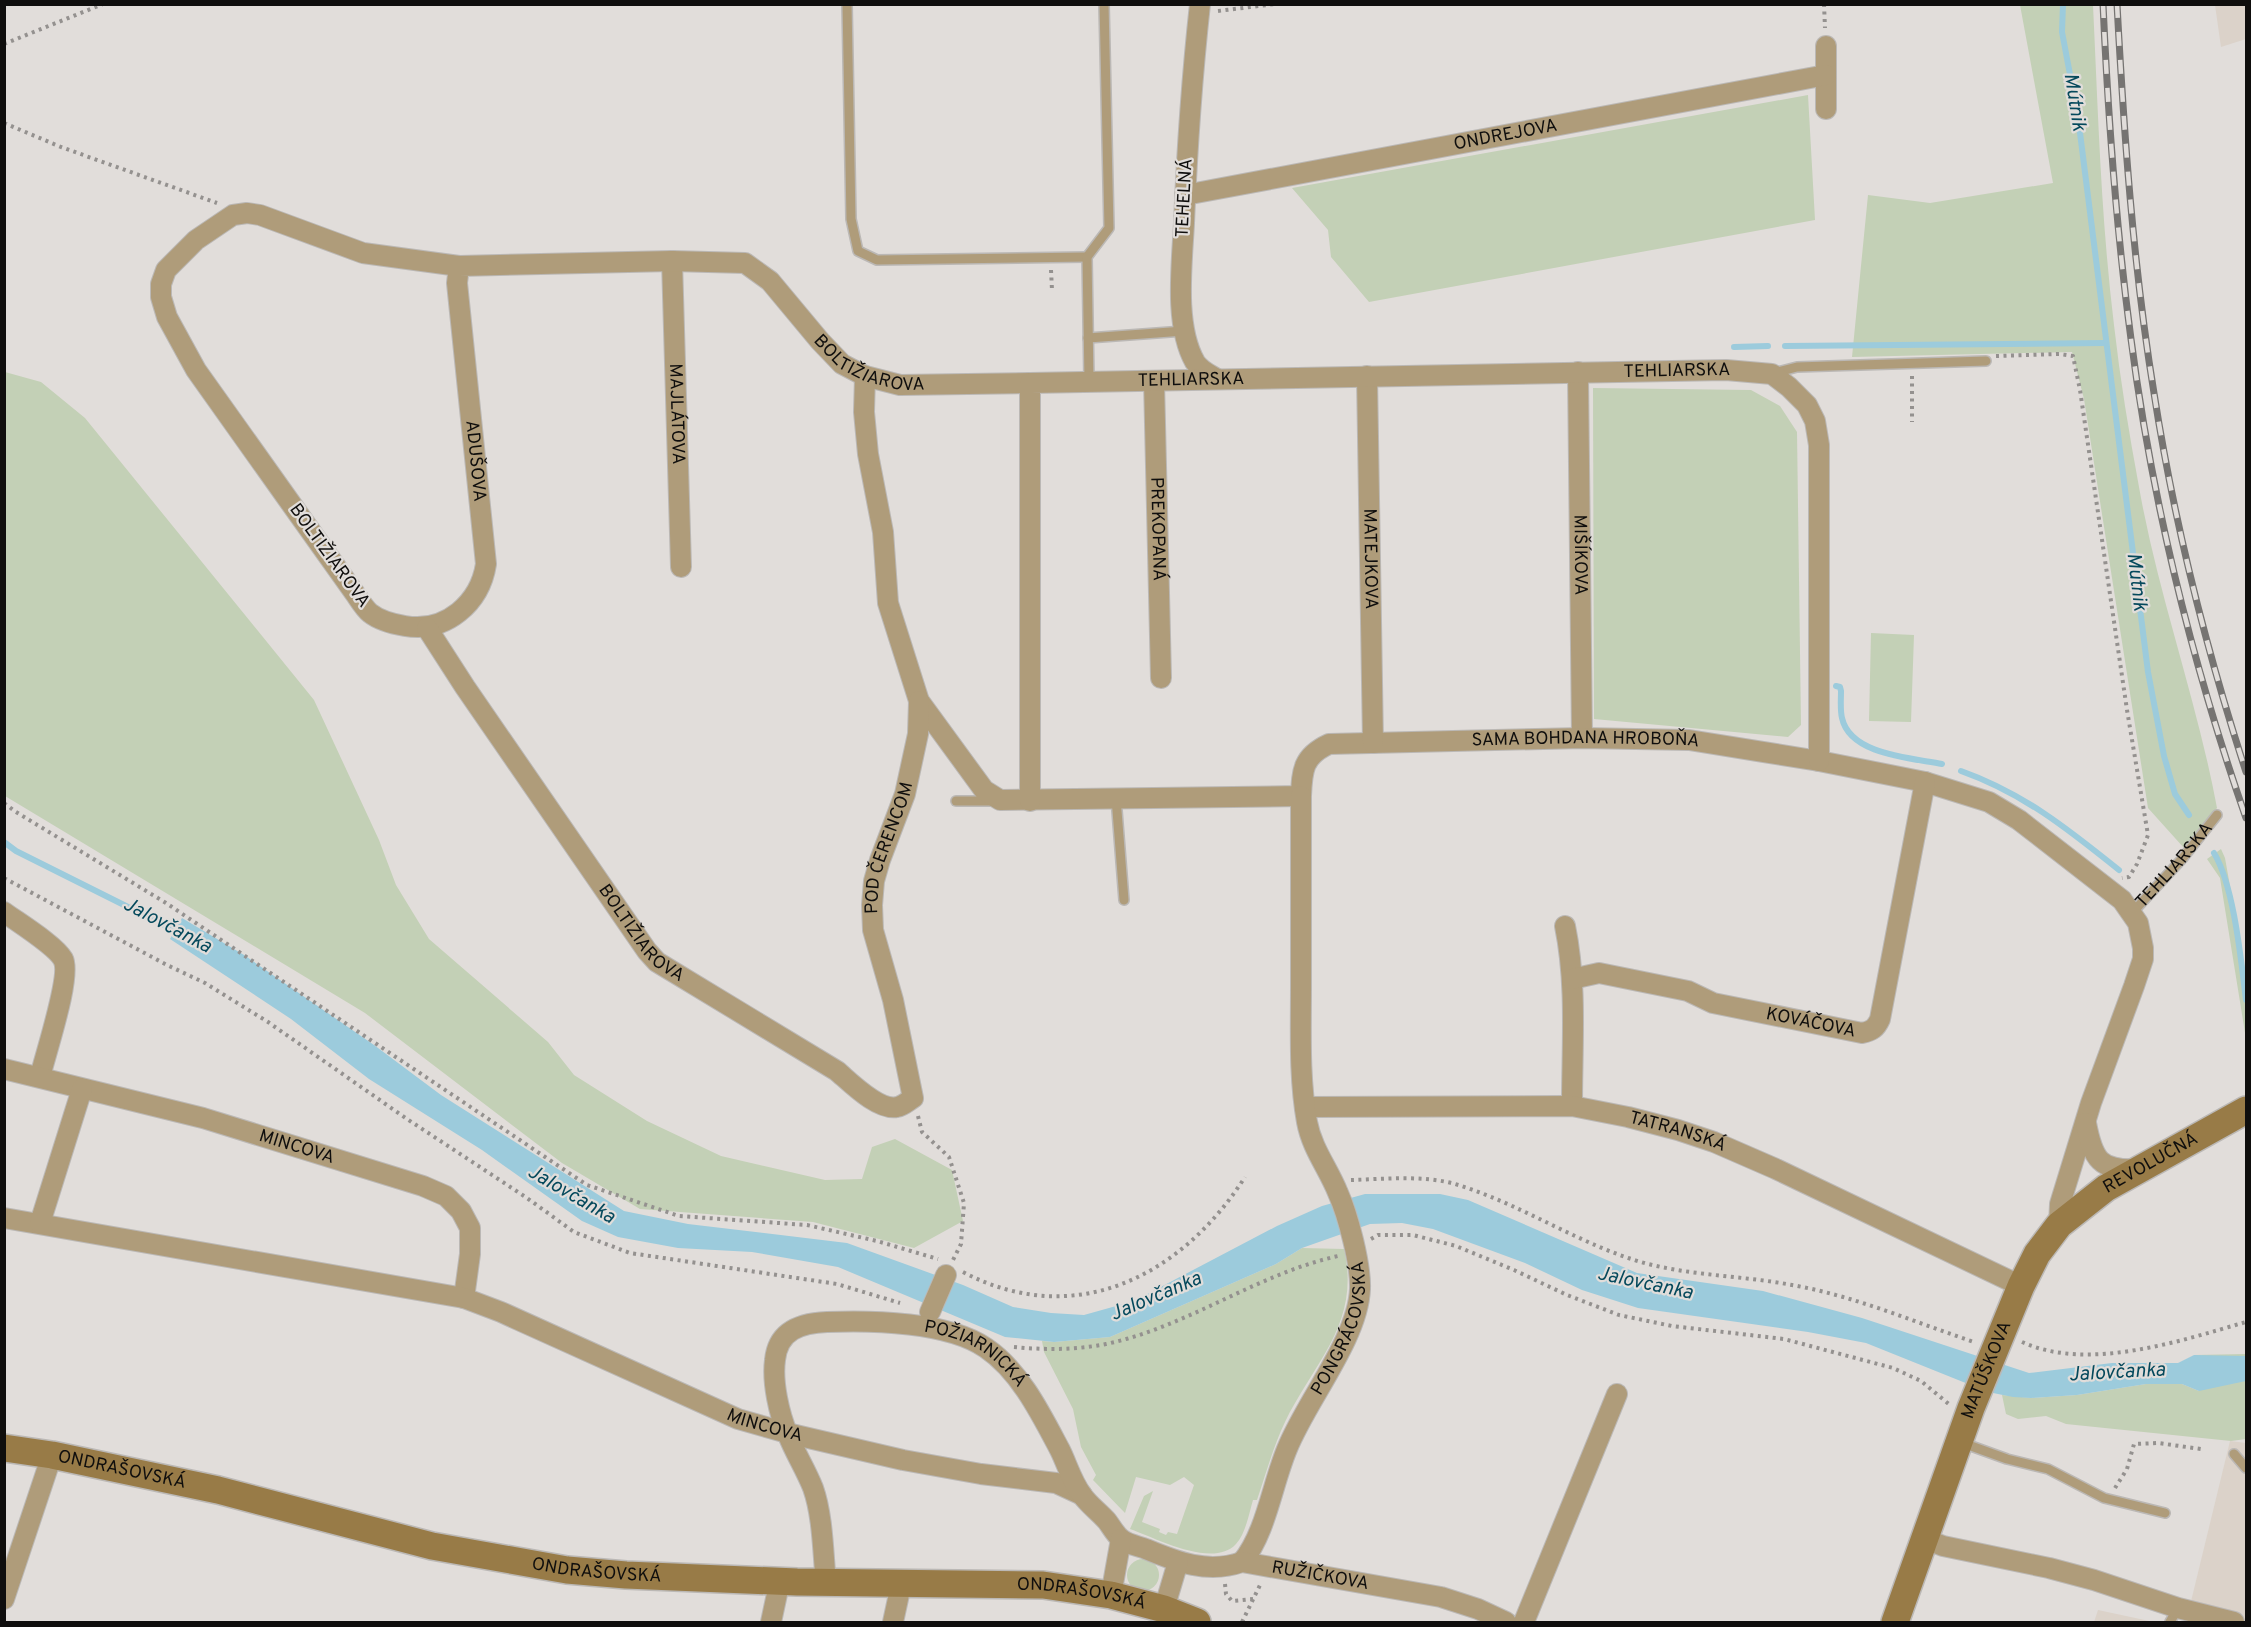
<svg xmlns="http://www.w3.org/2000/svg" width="2251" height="1627" viewBox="0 0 2251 1627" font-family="Overpass,sans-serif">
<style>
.built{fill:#dbd2c9}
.green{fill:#c3d0b6}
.water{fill:#9ccbdc}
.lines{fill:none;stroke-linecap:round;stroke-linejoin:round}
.stream{stroke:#9ccbdc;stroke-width:6}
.lane-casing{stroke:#bbb8b5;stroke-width:12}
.street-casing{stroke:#bbb8b5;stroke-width:22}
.secondary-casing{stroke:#bbb8b5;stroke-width:30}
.path{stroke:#94918f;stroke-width:4;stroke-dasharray:3 4.5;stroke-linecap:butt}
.lane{stroke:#af9c7a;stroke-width:9}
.street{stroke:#af9c7a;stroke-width:20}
.secondary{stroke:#987b47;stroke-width:27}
.rail-casing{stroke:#767472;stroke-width:7}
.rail{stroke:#e1ddda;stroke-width:4.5;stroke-dasharray:14;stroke-linecap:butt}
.labels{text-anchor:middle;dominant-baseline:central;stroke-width:4.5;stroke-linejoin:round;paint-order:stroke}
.street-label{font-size:18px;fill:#0f0e0d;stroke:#e1ddda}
.water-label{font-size:20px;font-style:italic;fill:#05495c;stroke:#e1ddda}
</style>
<rect width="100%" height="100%" fill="#e1ddda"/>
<g class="built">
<polygon points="2215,5 2246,5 2246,39 2221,47"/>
<polygon points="2230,1441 2246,1443 2246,1622 2186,1622"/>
<polygon points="2098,1610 2154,1622 2094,1622"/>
</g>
<g class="green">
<path d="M2020,5H2093C2098,111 2101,219 2114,325C2120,379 2129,433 2139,487C2158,595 2197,700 2217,808L2184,848L2148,808L2084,399L2072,352L1852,357L1868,195L1930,203L2053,183Z"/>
<polygon points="1808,95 1815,220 1369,302 1331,257 1328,230 1292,188"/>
<polygon points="5,372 41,382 85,418 314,700 379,840 396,885 429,939 548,1042 574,1075 647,1121 721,1156 825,1180 862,1179 872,1147 895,1139 952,1170 963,1221 914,1248 813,1222 640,1209 562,1163 365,1013 5,796"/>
<polygon points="1593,388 1751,390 1780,406 1797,432 1801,725 1788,737 1594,719"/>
<polygon points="1871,633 1914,635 1911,722 1869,721"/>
<polygon points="2221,849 2225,858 2246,976 2246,1039 2220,878 2207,859"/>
<path d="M1302,1248L1344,1249C1361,1323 1315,1361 1285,1422C1273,1447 1266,1474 1257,1500H1253C1249,1513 1246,1533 1236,1544C1213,1569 1156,1538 1130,1529L1144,1496L1153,1491L1142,1522L1160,1529L1159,1532L1166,1535L1168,1532L1177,1534L1194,1485L1184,1477L1170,1485L1136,1477L1125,1513L1093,1480L1096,1475L1081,1447L1073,1409L1044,1352L1042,1341L1054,1342L1110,1337L1276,1264Z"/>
<polygon points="2246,1354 2246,1439 2231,1441 2066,1424 2046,1416 2018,1419 2006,1414 2002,1395 2031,1398 2077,1395 2146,1384 2182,1384 2199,1391 2194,1355"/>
<circle cx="1143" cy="1575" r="16"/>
</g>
<polygon class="water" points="182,918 244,955 374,1045 441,1095 624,1211 688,1224 847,1243 963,1285 1013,1307 1051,1313 1084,1315 1134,1301 1277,1226 1322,1206 1365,1194 1440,1194 1468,1200 1637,1273 1763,1291 1862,1318 2029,1373 2112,1363 2178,1363 2194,1355 2246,1356 2246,1381 2199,1391 2182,1384 2146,1384 2077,1395 2031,1398 2013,1397 1988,1392 1866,1343 1808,1332 1638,1308 1582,1290 1525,1263 1433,1229 1402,1223 1370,1224 1302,1248 1276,1264 1110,1337 1054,1342 1005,1337 838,1267 752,1252 678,1248 618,1237 582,1221 482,1150 369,1079 291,1019 170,939"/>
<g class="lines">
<g class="stream">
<polyline points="2063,4 2062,32 2078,117 2148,672 2164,756 2175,794 2189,815"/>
<polyline points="1785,346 2105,343"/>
<polyline points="1734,347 1768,346"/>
<path d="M1836,686L1840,687L1841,691C1841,700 1840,710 1842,718C1850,755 1912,758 1942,764"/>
<path d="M1961,771C2023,793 2068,829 2119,870"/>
<polyline points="4,842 16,851 182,934"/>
<path d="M2214,853C2234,886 2241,960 2246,1000"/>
</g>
<defs>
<g id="lane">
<polyline points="847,4 851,219 858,251 877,260 1087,257"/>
<polyline points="1088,338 1184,331"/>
<polyline points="1774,373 1797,367 1986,361"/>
<polyline points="1089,381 1087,257 1109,228 1104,4"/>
<polyline points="1116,798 1124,900"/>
<polyline points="956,801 993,801"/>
<path id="s1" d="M2132,913L2182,859L2217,815"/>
<polyline points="1960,1442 2007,1459 2048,1469 2104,1498 2165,1513"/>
<polyline points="2234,1454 2246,1468"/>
<polyline points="2170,1622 2178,1608"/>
</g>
<g id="street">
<path d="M1200,4C1192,77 1187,150 1184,223C1182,264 1174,325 1195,362C1200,370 1209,374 1217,379"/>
<polyline points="1826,109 1826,46"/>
<path id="s2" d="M1185,195L1826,75"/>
<path id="s3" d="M672,261L681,567"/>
<path id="s4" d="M459,266L457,283L486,564C480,603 446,633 405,626C393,624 380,621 370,613C365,609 360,601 356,595L196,370L167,317L161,297V284L166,270L196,240L233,215L247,213L260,215L363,253L459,266L672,261L745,263L770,281L820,341L842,364L865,376L900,385L1030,383"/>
<path id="s5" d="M1578,372L1582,738"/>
<path id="s6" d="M865,376L864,412L868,454L883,532L888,603L919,701L984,790L1000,800L1301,796C1302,770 1303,756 1329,744L1582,738L1689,740L1819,761L1925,782L1989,802L2019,820L2122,900L2138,923L2143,948V959L2134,986L2091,1103L2060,1204L2059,1225"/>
<path id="s7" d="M1367,376L1373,743"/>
<path id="s8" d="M1154,381L1161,678"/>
<path id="s9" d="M427,628L465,687L647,951L657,962L837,1071C850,1082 878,1111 897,1107C903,1106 908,1101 913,1098L893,1000L873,930L872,905L874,881L880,860L905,794L918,734L919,701"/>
<path id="s10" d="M1030,801V383L1726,370L1772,374L1789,387L1807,405L1815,421L1819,445V761"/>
<path d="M4,912C19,923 55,945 63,959C72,975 45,1055 40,1077"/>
<path d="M1565,926C1577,984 1572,1046 1572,1106"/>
<path id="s11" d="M1572,979L1599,973L1688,991L1713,1003L1862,1033C1872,1031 1876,1028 1880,1019L1925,782"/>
<path id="s12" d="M4,1069L203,1118L423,1186L446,1196L461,1211L470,1228V1254L464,1298"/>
<path id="s13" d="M1305,1107L1572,1106L1628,1117L1678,1130L1714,1142L1776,1169L2021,1286"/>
<path d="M2086,1123C2093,1160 2100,1171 2138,1169"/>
<path id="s14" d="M4,1218L464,1298L501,1312L738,1419L787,1433L903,1460L981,1474L1056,1483L1082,1495"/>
<polyline points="40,1223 82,1089"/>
<polyline points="930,1312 946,1275"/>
<polyline points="1925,1539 1943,1546 2049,1568 2094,1580 2178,1608 2234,1622"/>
<path id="s15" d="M1242,1562C1266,1533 1272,1485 1287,1449C1306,1401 1358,1339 1360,1289C1361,1265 1348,1215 1338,1193C1328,1168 1312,1149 1307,1122C1299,1078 1301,1032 1301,987C1301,923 1301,860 1301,796"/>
<path id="s16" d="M826,1583C823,1554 823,1516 813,1488C806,1470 795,1453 788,1435C779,1414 772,1382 775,1360C778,1330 801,1323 827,1322C871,1320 949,1322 986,1348C1020,1371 1041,1414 1060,1450C1067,1464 1072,1482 1082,1495C1088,1504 1099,1512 1107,1521C1111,1526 1115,1534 1121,1539C1127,1544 1138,1546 1146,1549C1177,1562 1208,1574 1242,1562L1441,1597L1478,1609L1506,1622"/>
<polyline points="1111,1595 1121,1539"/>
<polyline points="4,1599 52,1455"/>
<polyline points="1164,1609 1178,1562"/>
<polyline points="771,1622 780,1580"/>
<polyline points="893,1622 901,1585"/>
<polyline points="1524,1622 1617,1394"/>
</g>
<g id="secondary">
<path id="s17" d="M4,1448L52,1455L218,1490L432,1546L567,1570L626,1575L797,1582L1043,1585L1111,1595L1164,1609L1197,1622"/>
<path id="s18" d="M1895,1622L1971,1408L2021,1286L2037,1254L2059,1225L2106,1188L2246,1110"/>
</g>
</defs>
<use href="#lane" class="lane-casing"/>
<use href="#street" class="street-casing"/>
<use href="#secondary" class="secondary-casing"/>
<g class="path">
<polyline points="1824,4 1825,28"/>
<polyline points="1218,11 1275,4"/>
<polyline points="4,44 103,4"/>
<polyline points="4,123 61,147 217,203"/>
<polyline points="1051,270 1052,290"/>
<polyline points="1996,356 2059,354 2073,356 2080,390 2127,710 2148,835 2137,864 2129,877 2122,878"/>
<polyline points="1912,376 1912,422"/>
<polyline points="4,803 16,812 166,903 587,1185 679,1216 807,1225 877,1241 938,1259"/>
<polyline points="4,878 167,965 205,983 268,1022 407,1119 527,1198 574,1232 630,1253 837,1284 900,1303"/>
<polyline points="918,1116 922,1132 949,1157 964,1203 961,1244 953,1260"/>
<path d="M1351,1180C1385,1179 1423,1175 1455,1184C1522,1204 1581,1246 1648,1264C1696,1276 1745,1276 1792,1285C1855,1296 1914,1322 1974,1342"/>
<polyline points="1371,1239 1378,1235 1413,1235 1456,1246 1514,1270 1567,1295 1619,1315 1672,1326 1784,1339 1893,1368 1921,1381 1950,1405"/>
<path d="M963,1272C1075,1331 1182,1276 1245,1177"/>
<path d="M2022,1342C2088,1372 2180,1341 2246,1322"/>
<path d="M1014,1347C1045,1350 1076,1350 1106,1344C1187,1327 1257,1274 1338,1256"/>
<polyline points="2115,1488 2127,1469 2134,1444 2158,1443 2201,1449"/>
<polyline points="1225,1584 1226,1594 1232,1601 1253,1599"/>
<polyline points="1242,1622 1261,1583"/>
</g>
<use href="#lane" class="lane"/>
<use href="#street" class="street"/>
<use href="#secondary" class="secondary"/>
<defs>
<g id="rail">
<path d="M2103,4C2108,116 2116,227 2131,339C2152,501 2192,663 2246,818"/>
<path d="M2117,4C2124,134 2133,265 2154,393C2174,522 2206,649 2246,772"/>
</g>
</defs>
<use href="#rail" class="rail-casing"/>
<use href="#rail" class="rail"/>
</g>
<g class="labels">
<g class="street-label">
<text stroke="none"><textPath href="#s2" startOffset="326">ONDREJOVA</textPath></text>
<text transform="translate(1185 198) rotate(-87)">TEHELNÁ</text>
<text stroke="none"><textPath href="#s4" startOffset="1632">BOLTIŽIAROVA</textPath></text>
<text stroke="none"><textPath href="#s10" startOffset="1065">TEHLIARSKA</textPath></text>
<text stroke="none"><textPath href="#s10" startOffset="579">TEHLIARSKA</textPath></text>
<text stroke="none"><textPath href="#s3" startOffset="153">MAJLÁTOVA</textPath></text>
<text stroke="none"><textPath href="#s4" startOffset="196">ADUŠOVA</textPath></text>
<text stroke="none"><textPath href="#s8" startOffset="148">PREKOPANÁ</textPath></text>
<text stroke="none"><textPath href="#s5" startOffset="183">MIŠÍKOVA</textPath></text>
<text transform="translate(329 556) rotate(54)">BOLTIŽIAROVA</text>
<text stroke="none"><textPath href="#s7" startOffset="183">MATEJKOVA</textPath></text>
<text stroke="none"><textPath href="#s6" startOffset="1082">SAMA BOHDANA HROBOŇA</textPath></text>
<text stroke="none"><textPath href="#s9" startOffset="964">POD ČERENCOM</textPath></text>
<text stroke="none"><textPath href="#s1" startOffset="64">TEHLIARSKA</textPath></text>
<text stroke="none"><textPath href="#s9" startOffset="374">BOLTIŽIAROVA</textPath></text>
<text stroke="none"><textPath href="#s11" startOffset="246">KOVÁČOVA</textPath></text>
<text stroke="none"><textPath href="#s13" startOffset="376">TATRANSKÁ</textPath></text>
<text stroke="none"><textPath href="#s12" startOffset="303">MINCOVA</textPath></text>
<text stroke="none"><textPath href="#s18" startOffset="542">REVOLUČNÁ</textPath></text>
<text stroke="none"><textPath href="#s15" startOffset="256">PONGRÁCOVSKÁ</textPath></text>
<text stroke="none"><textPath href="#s16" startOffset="460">POŽIARNICKÁ</textPath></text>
<text stroke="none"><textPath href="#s18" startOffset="268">MATÚŠKOVA</textPath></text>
<text stroke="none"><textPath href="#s14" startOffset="794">MINCOVA</textPath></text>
<text stroke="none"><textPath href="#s17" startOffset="120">ONDRAŠOVSKÁ</textPath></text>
<text stroke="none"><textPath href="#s17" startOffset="606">ONDRAŠOVSKÁ</textPath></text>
<text stroke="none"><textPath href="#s16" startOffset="909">RUŽIČKOVA</textPath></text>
<text stroke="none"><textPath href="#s17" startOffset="1092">ONDRAŠOVSKÁ</textPath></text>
</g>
<g class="water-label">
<text transform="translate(2074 102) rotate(81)">Mútnik</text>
<text transform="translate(2136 582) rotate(83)">Mútnik</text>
<text transform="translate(167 926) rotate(28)">Jalovčanka</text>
<text transform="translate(571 1195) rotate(30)">Jalovčanka</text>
<text transform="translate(1645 1284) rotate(12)">Jalovčanka</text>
<text transform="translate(1156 1297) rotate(-23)">Jalovčanka</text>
<text transform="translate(2117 1373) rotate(-3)">Jalovčanka</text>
</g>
</g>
<rect width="2251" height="1627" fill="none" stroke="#0f0e0d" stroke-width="12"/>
</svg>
